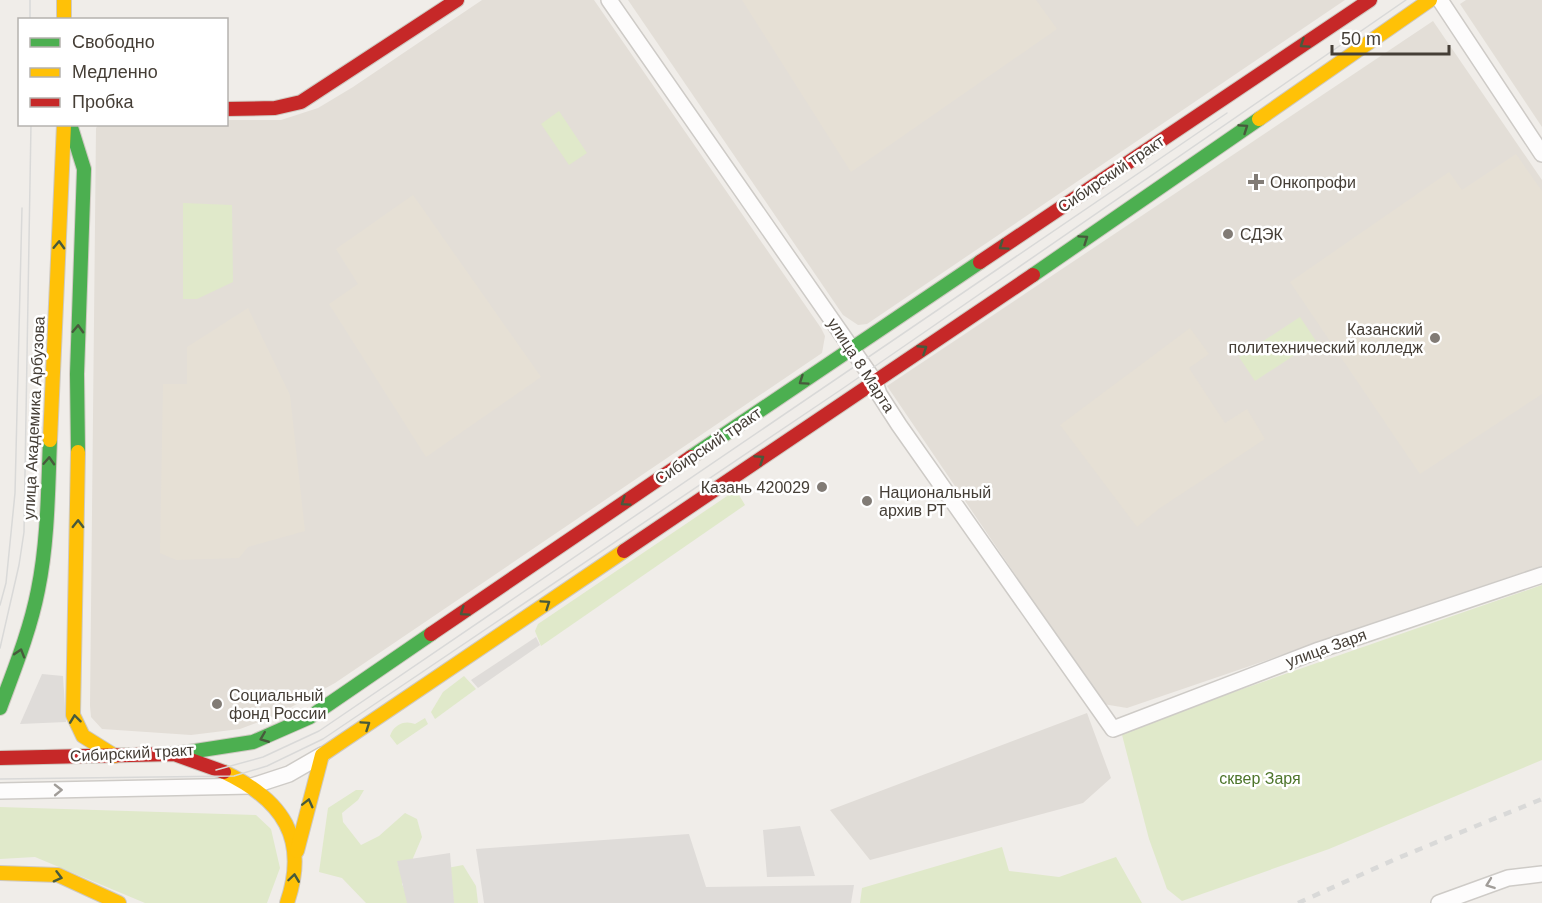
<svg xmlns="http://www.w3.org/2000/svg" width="1542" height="903" viewBox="0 0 1542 903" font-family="Helvetica,sans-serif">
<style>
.residential{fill:#e3ded7}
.industrial{fill:#e0dcd7}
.education{fill:#e6e0d5}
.green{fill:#e0e9ca}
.parking{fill:#dfdcd9}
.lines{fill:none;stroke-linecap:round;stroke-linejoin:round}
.street-casing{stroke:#cecbc7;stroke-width:18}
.fast-casing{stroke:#cec9c1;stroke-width:16}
.slow-casing{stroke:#cec9c1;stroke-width:16}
.jam-casing{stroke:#cec9c1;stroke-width:16}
.street{stroke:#fdfcfc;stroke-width:15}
.fast{stroke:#4caf50;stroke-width:14}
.slow{stroke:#ffc107;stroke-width:14}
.jam{stroke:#c62828;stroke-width:14}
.tram{stroke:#d9d9d8;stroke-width:1.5}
.rail{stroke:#d9d9d8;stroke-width:4.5;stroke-dasharray:8 8;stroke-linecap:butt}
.oneway{stroke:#475a3c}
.oneway2{stroke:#a19d99}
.poi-dot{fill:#817b75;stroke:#fff;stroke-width:2}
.labels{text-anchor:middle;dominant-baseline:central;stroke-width:5;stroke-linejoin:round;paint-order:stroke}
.street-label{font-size:16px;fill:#453e36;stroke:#fff}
.poi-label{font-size:16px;fill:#453e36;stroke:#fff;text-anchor:start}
.park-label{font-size:16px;fill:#4d752b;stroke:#fff}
</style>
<rect width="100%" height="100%" fill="#f0ede9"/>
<g class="residential">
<polygon points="482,0 594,0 821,328 825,336 822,353 335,683 275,716 240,729 191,735 102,729 91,717 90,706 96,128 99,124 226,124 227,120 281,120 318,108 353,87"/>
<polygon points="628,0 1345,0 867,324 858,325 843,315"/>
<polygon points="1466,0 1542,0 1542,127 1460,4"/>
<polygon points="1433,21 1542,180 1542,566 1127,708 1103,704 887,386"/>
</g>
<polygon class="industrial" points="1087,713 1111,778 1083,803 870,860 830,810"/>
<g class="education">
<polygon points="742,0 1036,0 1057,29 851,172"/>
<polygon points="1516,154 1542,191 1542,394 1420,474 1290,282 1449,172 1462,190"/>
<polygon points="413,195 541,377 426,457 329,304 358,284 336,249"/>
<polygon points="248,308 290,395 305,531 248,547 239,558 176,560 160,553 163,384 187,384 187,347"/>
<polygon points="1190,328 1209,354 1189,368 1225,423 1247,409 1265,439 1160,508 1137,527 1060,425"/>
</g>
<g class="green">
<polygon points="559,111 587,153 569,165 541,124"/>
<polygon points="183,203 232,205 233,282 197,299 183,299"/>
<polygon points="1300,317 1316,341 1255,381 1239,357"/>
<polygon points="736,490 745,505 541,646 535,631 538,624"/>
<polygon points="1542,585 1542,760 1329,849 1182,901 1167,889 1149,839 1121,731"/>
<polygon points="464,676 476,689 435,719 431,712 443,692"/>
<path d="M425,718L428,724L397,745L390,736C394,724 405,720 415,724Z"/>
<polygon points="356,790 364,790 358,800 342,813 343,822 361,845 379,836 405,813 417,819 422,837 402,884 411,903 366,903 342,878 319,872 328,808"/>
<polygon points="0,807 256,815 271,829 280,868 267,903 145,903 35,857 0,859"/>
<polygon points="1002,847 1009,871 1059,877 1116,857 1142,903 860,903 862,888"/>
<polygon points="463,865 476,886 478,903 442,903 437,870"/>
</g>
<g class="parking">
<polygon points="536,637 540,645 478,688 471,680"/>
<polygon points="42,674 63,676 66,722 20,724"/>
<polygon points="800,826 815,876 767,877 763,830"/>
<polygon points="689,834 706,887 854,885 851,903 484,903 476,849"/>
<polygon points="450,853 454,903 407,903 397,861"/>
</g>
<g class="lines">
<defs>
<g id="street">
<polyline points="609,0 875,382 879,394 899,425 1113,729 1319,650 1542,575"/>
<polyline points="1440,0 1542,154"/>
<polyline points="0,791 252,786 289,774 322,755"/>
<polyline points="1439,903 1508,878 1542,874"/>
</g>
<g id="fast">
<polyline points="70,124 84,169 77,374 78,452"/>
<polyline points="1033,275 1259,119"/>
<polyline points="691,457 980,262"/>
<path d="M0,708C14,670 30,631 38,590C48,541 48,489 50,440"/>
<polyline points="176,754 253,742 310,717 431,634"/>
</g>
<g id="slow">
<polyline points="64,0 64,20"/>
<polyline points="1259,119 1430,0"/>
<polyline points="50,440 64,124"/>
<polyline points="78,452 73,715 83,736 115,756"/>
<path d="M224,772C283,800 309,839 287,903"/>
<polyline points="297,851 322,755 624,551"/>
<polyline points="0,873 58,875 119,903"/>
</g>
<g id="jam">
<polyline points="226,109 275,108 301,102 457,0"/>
<polyline points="980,262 1370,0"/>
<polyline points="624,551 1033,275"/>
<polyline points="431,634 691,457"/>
<polyline points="0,758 174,754 224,772"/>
</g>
</defs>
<use href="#street" class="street-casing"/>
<use href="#fast" class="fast-casing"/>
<use href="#slow" class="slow-casing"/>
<use href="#jam" class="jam-casing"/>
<use href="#street" class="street"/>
<use href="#fast" class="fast"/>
<use href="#slow" class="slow"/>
<use href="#jam" class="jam"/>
<g class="tram">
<polyline points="30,0 30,20"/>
<polyline points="0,605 6,583 15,493 22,208"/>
<polyline points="0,648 19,565 24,532 31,124"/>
<polyline points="216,770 263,757 319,731 1227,113"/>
<polyline points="0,779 234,776 267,766 323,739 842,389 1406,0"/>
</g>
<polyline class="rail" points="1298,903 1398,858 1542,799"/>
</g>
<defs><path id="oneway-chevron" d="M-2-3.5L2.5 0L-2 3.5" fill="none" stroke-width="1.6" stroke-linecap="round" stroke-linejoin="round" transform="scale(1.5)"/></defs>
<g class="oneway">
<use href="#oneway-chevron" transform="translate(1304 44) rotate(146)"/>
<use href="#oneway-chevron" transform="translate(1244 128) rotate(-34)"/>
<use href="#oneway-chevron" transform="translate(1084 239) rotate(-34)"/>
<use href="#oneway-chevron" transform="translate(59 245) rotate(-88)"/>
<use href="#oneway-chevron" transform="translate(1003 246) rotate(146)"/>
<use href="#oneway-chevron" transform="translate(78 329) rotate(-88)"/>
<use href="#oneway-chevron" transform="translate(923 349) rotate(-33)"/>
<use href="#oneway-chevron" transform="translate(803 381) rotate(146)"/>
<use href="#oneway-chevron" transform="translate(760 459) rotate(-34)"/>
<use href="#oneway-chevron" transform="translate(49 461) rotate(-87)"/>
<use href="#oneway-chevron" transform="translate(625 502) rotate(146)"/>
<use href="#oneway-chevron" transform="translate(78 524) rotate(-89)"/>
<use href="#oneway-chevron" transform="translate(546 604) rotate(-34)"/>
<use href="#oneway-chevron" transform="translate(464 612) rotate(145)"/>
<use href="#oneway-chevron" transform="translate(20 653) rotate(-73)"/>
<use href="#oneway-chevron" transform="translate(75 719) rotate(-97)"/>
<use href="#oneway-chevron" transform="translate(366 725) rotate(-34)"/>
<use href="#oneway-chevron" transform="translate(264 738) rotate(158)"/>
<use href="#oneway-chevron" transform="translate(308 803) rotate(-76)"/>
<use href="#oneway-chevron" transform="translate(58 877) rotate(15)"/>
<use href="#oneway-chevron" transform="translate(294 878) rotate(-82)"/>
</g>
<g class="oneway2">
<use href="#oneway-chevron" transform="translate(58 790) rotate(-1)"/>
<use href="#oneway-chevron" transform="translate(1490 884) rotate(160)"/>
</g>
<g class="poi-dot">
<path d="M1253 173h6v6h6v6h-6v6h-6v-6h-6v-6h6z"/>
<circle cx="1228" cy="234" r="6"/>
<circle cx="1435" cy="338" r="6"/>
<circle cx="822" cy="487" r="6"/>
<circle cx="867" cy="501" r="6"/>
<circle cx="217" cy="704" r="6"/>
</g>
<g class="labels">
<g class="street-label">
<text transform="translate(1111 174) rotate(-34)">Сибирский тракт</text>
<text transform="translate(861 365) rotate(57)">улица 8 Марта</text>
<text transform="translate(34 418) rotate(-87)">улица Академика Арбузова</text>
<text transform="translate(708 446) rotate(-34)">Сибирский тракт</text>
<text transform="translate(1326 648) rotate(-20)">улица Заря</text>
<text transform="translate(132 753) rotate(-3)">Сибирский тракт</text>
</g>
<g class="poi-label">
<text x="1270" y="182">Онкопрофи</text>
<text x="1240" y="234">СДЭК</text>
<text x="1423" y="329" text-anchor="end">Казанский<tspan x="1423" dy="18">политехнический колледж</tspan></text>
<text x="810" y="487" text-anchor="end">Казань 420029</text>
<text x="879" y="492">Национальный<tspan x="879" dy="18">архив РТ</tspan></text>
<text x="229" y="695">Социальный<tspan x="229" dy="18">фонд России</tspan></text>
</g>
<g class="park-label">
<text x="1260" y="778">сквер Заря</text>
</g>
</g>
<rect x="18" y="18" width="210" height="108" fill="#ffffff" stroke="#b5b2af" stroke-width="1.5"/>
<rect x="30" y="38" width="30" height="9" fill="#4caf50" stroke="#b5b2af" stroke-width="1.5"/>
<text x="72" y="48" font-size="18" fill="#453e36">Свободно</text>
<rect x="30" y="68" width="30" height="9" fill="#ffc107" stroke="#b5b2af" stroke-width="1.5"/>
<text x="72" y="78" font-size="18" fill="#453e36">Медленно</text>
<rect x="30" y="98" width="30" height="9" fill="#c62828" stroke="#b5b2af" stroke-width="1.5"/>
<text x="72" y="108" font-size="18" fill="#453e36">Пробка</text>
<path d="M1332 45v9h117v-9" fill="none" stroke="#453e36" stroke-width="3"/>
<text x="1341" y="45" font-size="18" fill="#453e36" stroke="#ffffff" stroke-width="4.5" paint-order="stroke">50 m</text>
</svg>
